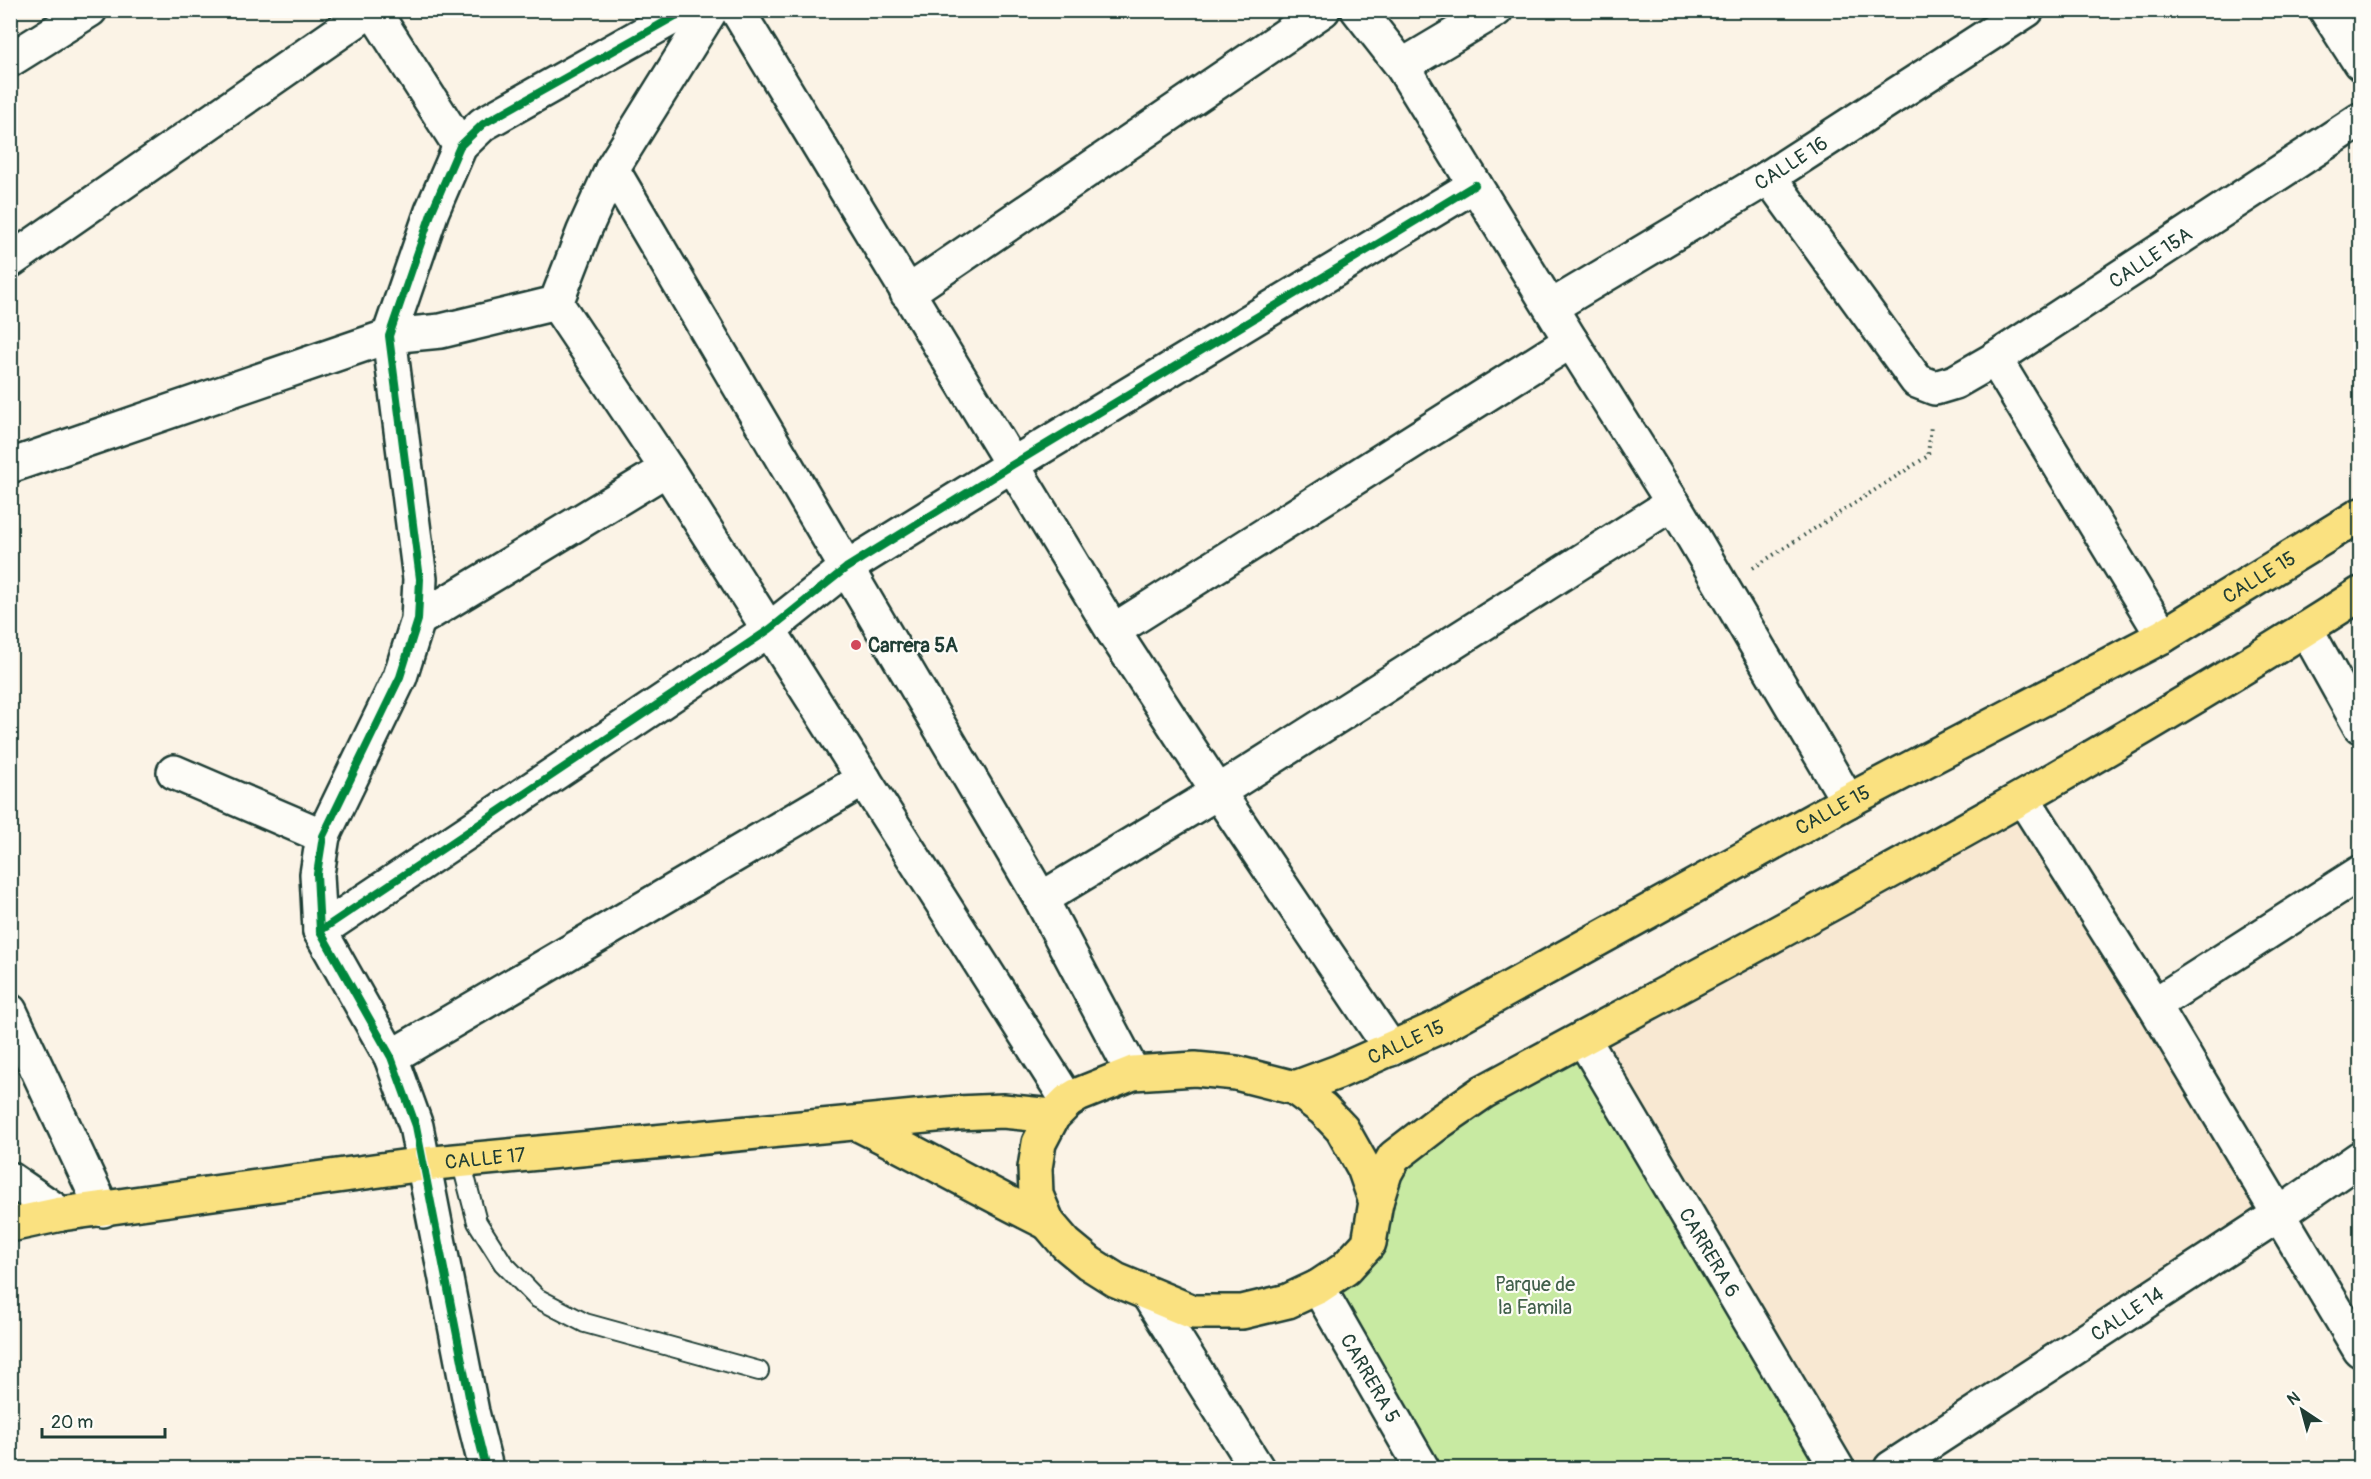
<svg xmlns="http://www.w3.org/2000/svg" width="2371" height="1479" viewBox="0 0 2371 1479" font-family="Pangolin,sans-serif">
<style>
.built{fill:#f8e8d2}
.green{fill:#c8eaa2;stroke:#74946b;stroke-width:1.5}
.lines{fill:none;stroke-linecap:round;stroke-linejoin:round}
.service-casing{stroke:#1f3d34;stroke-width:22}
.minor-casing{stroke:#1f3d34;stroke-width:38}
.secondary-casing{stroke:#1f3d34;stroke-width:38}
.primary-casing{stroke:#1f3d34;stroke-width:38}
.path{stroke:#1f3d34;stroke-width:4;stroke-dasharray:1.5 4.5;stroke-linecap:butt}
.service{stroke:#fdfcf7;stroke-width:18}
.minor{stroke:#fdfcf7;stroke-width:33}
.secondary{stroke:#fdfcf7;stroke-width:33}
.primary{stroke:#fae180;stroke-width:33}
.cycleway-casing{stroke:#fdfcf7;stroke-width:11}
.cycleway{stroke:#00873e;stroke-width:8}
.poi-dot{fill:#d1495b;stroke:#fdfcf7;stroke-width:2}
.labels{text-anchor:middle;dominant-baseline:central;stroke-width:4.5;stroke-linejoin:round;paint-order:stroke}
.street-label{font-size:20px;fill:#1f3d34;stroke:#fdfcf7}
.poi-label{font-size:20px;font-weight:bold;fill:#1f3d34;stroke:#fdfcf7;text-anchor:start}
.park-label{font-size:20px;fill:#41604a;stroke:#fdfcf7}
</style>
<rect width="100%" height="100%" fill="#fbf3e6"/>
<filter id="ink" filterUnits="userSpaceOnUse"><feTurbulence type="fractalNoise" baseFrequency=".0167" numOctaves="2"/><feDisplacementMap in="SourceGraphic" scale="12" xChannelSelector="R" yChannelSelector="G"/><feConvolveMatrix kernelMatrix="1 2 1 2 8 2 1 2 1" color-interpolation-filters="sRGB"/></filter>
<g filter="url(#ink)">
<polygon class="built" points="2023,798 2278,1215 1891,1468 1837,1468 1583,1038"/>
<polygon class="green" points="1583,1038 1837,1468 1422,1468 1318,1287 1345,1269 1385,1173"/>
<g class="lines">
<defs>
<polyline id="service" points="461,1161 477,1222 503,1263 537,1298 585,1323 759,1371"/>
<g id="minor">
<polyline points="373,10 460,146"/>
<polyline points="737,10 1113,631 1218,792 1391,1049"/>
<polyline points="1358,10 1402,66 1571,341 1673,503 1848,801"/>
<polyline points="2326,10 2360,63"/>
<polyline points="10,60 90,10"/>
<polyline points="1402,66 1496,10"/>
<polyline points="612,169 1041,899 1133,1073"/>
<path id="s1" d="M1769,177L1917,381L1935,388L1955,382L1995,359L2360,120"/>
<polyline points="10,261 371,10"/>
<polyline points="907,293 1323,10"/>
<polyline points="556,303 667,469 1068,1101"/>
<path id="s2" d="M1551,307L1769,177L2027,10"/>
<polyline points="1995,359 2163,636"/>
<polyline points="10,466 389,336 441,331 556,303 584,231 612,169 711,10"/>
<polyline points="418,620 667,469"/>
<polyline points="2306,629 2360,726"/>
<polyline points="1113,631 1571,341"/>
<polyline points="174,772 323,836"/>
<polyline points="2023,798 2154,1005 2360,1350"/>
<polyline points="1041,899 1218,792 1673,503"/>
<polyline points="320,931 770,629 846,568 1012,465 1475,185"/>
<polyline points="2154,1005 2360,873"/>
<polyline points="10,1011 103,1210"/>
<path id="s3" d="M1583,1038L1837,1468"/>
<polyline points="391,1057 864,779"/>
<polyline points="10,1179 61,1214"/>
<polyline points="486,1468 472,1412 416,1126 391,1057 320,931 317,874 323,836 400,677 418,620 420,579 389,336 432,211 460,146 483,124 686,10"/>
<path id="s4" d="M1891,1468L2278,1215L2360,1158"/>
</g>
<g id="secondary">
<path id="s5" d="M1318,1287L1422,1468"/>
<polyline points="1149,1296 1257,1468"/>
</g>
<g id="primary">
<polygon points="1195,1069 1236,1073 1295,1088 1323,1109 1342,1129 1364,1168 1376,1202 1369,1243 1345,1269 1318,1287 1288,1301 1242,1312 1193,1312 1116,1280 1089,1263 1066,1244 1048,1223 1036,1195 1035,1168 1039,1143 1053,1116 1068,1101 1078,1095 1133,1073"/>
<path id="s6" d="M1295,1088L1338,1072L1441,1026L1848,801L2163,636L2360,515"/>
<path d="M856,1123C921,1155 983,1191 1048,1223"/>
<path d="M1376,1202L1385,1173L1394,1157L1438,1123L1483,1092C1779,932 2078,776 2360,594"/>
<path id="s7" d="M10,1225L61,1214L424,1164L957,1113L1003,1111L1053,1116"/>
</g>
</defs>
<use href="#service" class="service-casing"/>
<use href="#minor" class="minor-casing"/>
<use href="#secondary" class="secondary-casing"/>
<use href="#primary" class="primary-casing"/>
<polyline class="path" points="1753,568 1928,456 1931,425"/>
<use href="#service" class="service"/>
<use href="#minor" class="minor"/>
<use href="#secondary" class="secondary"/>
<use href="#primary" class="primary"/>
<defs>
<g id="cycleway">
<polyline points="320,931 770,629 846,568 1012,465 1475,185"/>
<polyline points="486,1468 472,1412 416,1126 391,1057 320,931 317,874 323,836 400,677 418,620 420,579 389,336 432,211 460,146 483,124 686,10"/>
</g>
</defs>
<use href="#cycleway" class="cycleway-casing"/>
<use href="#cycleway" class="cycleway"/>
</g>
</g>
<circle class="poi-dot" cx="856" cy="645" r="6"/>
<g class="labels">
<g class="street-label">
<text stroke="none"><textPath href="#s2" startOffset="280">CALLE 16</textPath></text>
<text stroke="none"><textPath href="#s1" startOffset="524">CALLE 15A</textPath></text>
<text stroke="none"><textPath href="#s6" startOffset="1092">CALLE 15</textPath></text>
<text stroke="none"><textPath href="#s6" startOffset="606">CALLE 15</textPath></text>
<text stroke="none"><textPath href="#s6" startOffset="120">CALLE 15</textPath></text>
<text stroke="none"><textPath href="#s7" startOffset="480">CALLE 17</textPath></text>
<text stroke="none"><textPath href="#s3" startOffset="249">CARRERA 6</textPath></text>
<text stroke="none"><textPath href="#s4" startOffset="282">CALLE 14</textPath></text>
<text stroke="none"><textPath href="#s5" startOffset="105">CARRERA 5</textPath></text>
</g>
<g class="poi-label">
<text x="868" y="645">Carrera 5A</text>
</g>
<g class="park-label">
<text x="1535" y="1284">Parque de<tspan x="1535" dy="23">la Famila</tspan></text>
</g>
</g>
<rect width="2371" height="1479" fill="none" stroke="#fdfcf7" stroke-width="36"/>
<rect x="18" y="18" width="2335" height="1443" fill="none" stroke="#1f3d34" stroke-width="2" filter="url(#ink)"/>
<g transform="translate(2302 1410) rotate(324)" stroke="#fdfcf7" stroke-width="4.5" paint-order="stroke">
<path d="M0-4.5L10 22L0 15L-10 22Z" fill="#1f3d34"/>
<text y="-9" font-size="16" font-weight="bold" text-anchor="middle" fill="#1f3d34">N</text>
</g>
<path d="M42 1428v9h123v-9" fill="none" stroke="#1f3d34" stroke-width="3"/>
<text x="51" y="1428" font-size="18" fill="#1f3d34" stroke="#fdfcf7" stroke-width="4.5" paint-order="stroke">20 m</text>
</svg>
